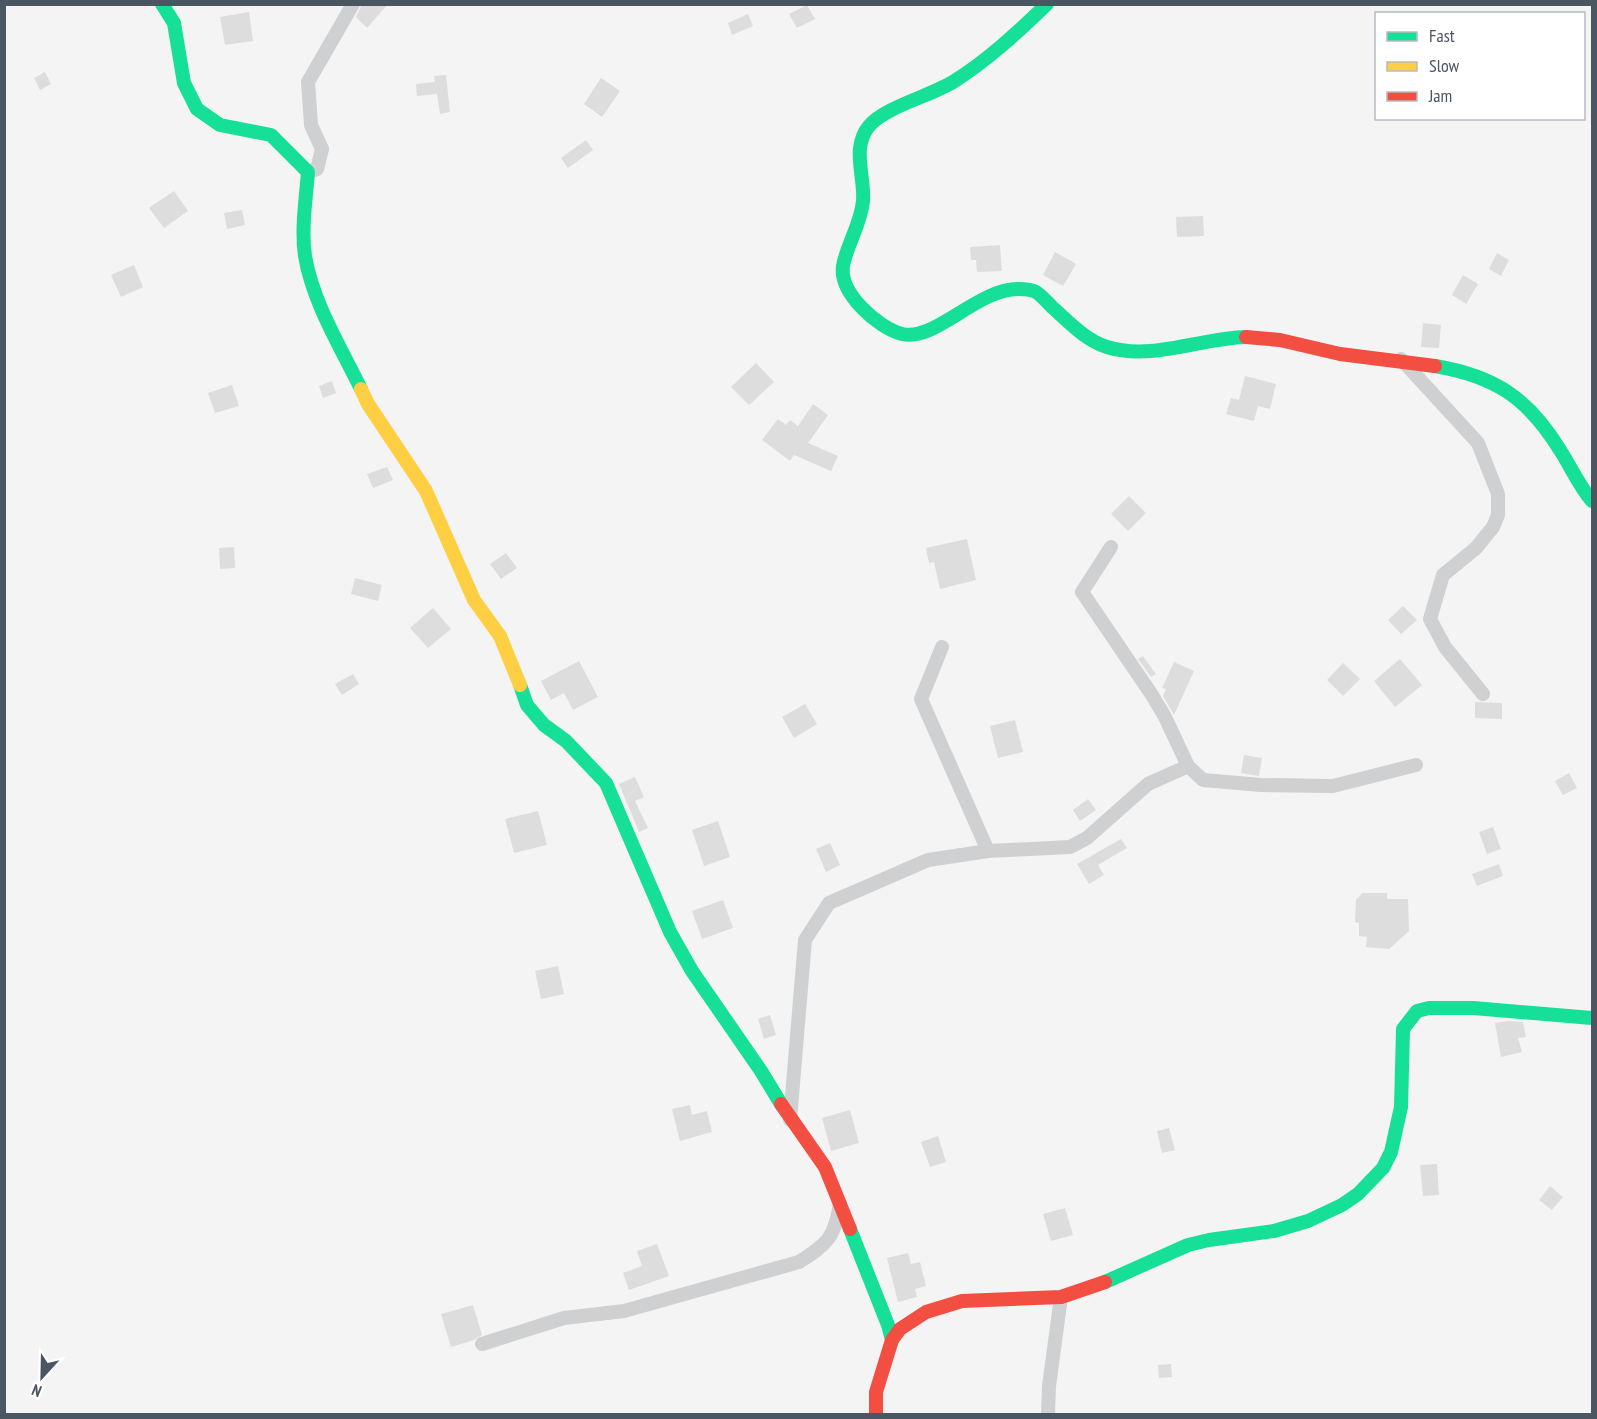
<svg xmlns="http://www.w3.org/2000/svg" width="1597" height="1419" viewBox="0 0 1597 1419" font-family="'PT Sans Narrow',sans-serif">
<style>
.building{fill:#ddddde}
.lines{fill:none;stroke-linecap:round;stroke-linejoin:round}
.street{stroke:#ced0d2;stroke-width:14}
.fast{stroke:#16e098;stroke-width:14}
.slow{stroke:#ffcf43;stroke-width:14}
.jam{stroke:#f24e42;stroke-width:14}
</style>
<rect width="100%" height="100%" fill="#f4f4f4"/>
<g class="building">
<polygon points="362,4 388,4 367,28 356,17"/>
<polygon points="807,5 815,19 797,28 789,14"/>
<polygon points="249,12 253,41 225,45 220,17"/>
<polygon points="748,14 753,26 732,35 728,23"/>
<polygon points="45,72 51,84 40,90 34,78"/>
<polygon points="446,75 450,112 440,114 437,94 417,96 416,84 435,82 434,76"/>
<polygon points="601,78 620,91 602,117 584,104"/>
<polygon points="586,140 593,150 568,168 561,158"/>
<polygon points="174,191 188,211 164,228 149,208"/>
<polygon points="242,210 245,225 227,229 224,213"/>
<polygon points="1203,216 1204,236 1177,237 1176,217"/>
<polygon points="1000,245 1002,271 977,272 976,260 971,260 970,247"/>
<polygon points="1055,252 1076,264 1063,286 1043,275"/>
<polygon points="1497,253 1509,260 1501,276 1489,269"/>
<polygon points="134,265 143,287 121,297 111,275"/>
<polygon points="1463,275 1478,284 1466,304 1452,295"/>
<polygon points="1423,323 1441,325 1439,348 1421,347"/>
<polygon points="756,363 774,382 749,405 731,387"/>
<polygon points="1245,376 1276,384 1270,409 1258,406 1254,421 1226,414 1231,398 1239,400"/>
<polygon points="332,381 336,393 323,398 319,386"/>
<polygon points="232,385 239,406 215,413 208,393"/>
<polygon points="813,404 828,415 808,443 838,456 831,471 794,455 790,461 762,440 778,419 786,425 790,420 798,426"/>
<polygon points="387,467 393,480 373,488 367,474"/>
<polygon points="1129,496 1146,513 1128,531 1111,514"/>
<polygon points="967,539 976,580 940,589 934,562 929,563 926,548"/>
<polygon points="234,547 235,568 220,569 219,548"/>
<polygon points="506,553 517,568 501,579 490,564"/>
<polygon points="355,578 382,585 378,601 351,594"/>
<polygon points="1403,606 1417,620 1401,634 1388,620"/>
<polygon points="433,608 451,629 428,648 410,628"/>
<polygon points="1143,656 1156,674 1151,677 1138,659"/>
<polygon points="1400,659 1422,685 1395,707 1374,681"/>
<polygon points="579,661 598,697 573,710 564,693 551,700 541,681"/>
<polygon points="1174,662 1194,671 1174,715 1163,696 1166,689 1162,688"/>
<polygon points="1343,663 1360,679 1343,696 1327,680"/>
<polygon points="353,674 359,684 342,695 335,684"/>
<polygon points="1475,702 1502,703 1502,719 1475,718"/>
<polygon points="805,704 817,724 794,738 782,717"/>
<polygon points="1015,720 1023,752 998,758 990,726"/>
<polygon points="1244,755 1262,758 1259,776 1241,773"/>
<polygon points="1569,773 1577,788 1563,795 1555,781"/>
<polygon points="635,777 644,797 635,801 648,828 639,832 619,784"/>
<polygon points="1088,799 1096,810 1080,821 1073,810"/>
<polygon points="538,811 547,845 514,853 505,819"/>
<polygon points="718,821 730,857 704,866 692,830"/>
<polygon points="1493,827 1501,849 1487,854 1479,832"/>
<polygon points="1121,839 1127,848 1098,865 1104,875 1089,884 1077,864"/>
<polygon points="830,843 840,865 826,872 816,849"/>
<polygon points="1499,864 1503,876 1477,886 1472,874"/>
<polygon points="1362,893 1387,893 1387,899 1408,899 1409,931 1389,949 1366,947 1367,937 1359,936 1359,923 1355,922 1356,900"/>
<polygon points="723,900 733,928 702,939 692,911"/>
<polygon points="558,966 564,994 541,999 535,971"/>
<polygon points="770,1015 776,1035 764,1039 758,1019"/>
<polygon points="1508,1021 1523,1022 1526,1037 1518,1038 1522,1052 1501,1057 1495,1023"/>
<polygon points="690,1105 692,1115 707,1111 712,1132 680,1141 672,1109"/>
<polygon points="850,1110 859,1143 831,1151 822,1118"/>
<polygon points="1169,1128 1175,1150 1162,1153 1157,1131"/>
<polygon points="938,1136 946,1162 930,1167 921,1142"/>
<polygon points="1437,1164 1439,1195 1423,1196 1420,1165"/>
<polygon points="1550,1186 1563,1197 1552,1210 1539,1200"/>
<polygon points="1065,1208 1073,1235 1051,1241 1043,1214"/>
<polygon points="657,1244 669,1276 629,1290 623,1273 642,1266 637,1251"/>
<polygon points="908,1253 911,1264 920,1262 926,1286 915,1289 917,1297 898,1302 887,1258"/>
<polygon points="473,1305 482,1335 474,1340 451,1347 441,1314"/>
<polygon points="1171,1364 1172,1377 1159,1378 1158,1365"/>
</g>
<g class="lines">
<g class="street">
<polyline points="308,172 317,169 322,149 311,125 308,82 353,4"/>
<polyline points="1401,359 1478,443 1498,494 1498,515 1493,527 1476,548 1443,575 1430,619 1445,647 1483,694"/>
<polyline points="1111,547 1082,592 1152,695 1165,717 1188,766 1203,780 1261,785 1333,786 1416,765"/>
<polyline points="942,647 921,699 988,851"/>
<polyline points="790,1120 805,940 829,903 928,860 988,851 1070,847 1087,838 1148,784 1188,766"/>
<path d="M482,1344L564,1318L624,1311L799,1262C827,1244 835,1238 840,1203"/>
<polyline points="1048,1414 1049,1386 1061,1297"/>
</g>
<g class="fast">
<path d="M162,4L174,23L184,83L197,109L220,125L271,135L308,172C306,199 301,229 305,256C313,303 340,346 361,389"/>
<path d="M1047,4C1018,32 988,60 953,82C930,96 885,107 869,126C851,148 865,176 863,201C861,224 847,244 843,266C839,293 878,328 902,334C935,342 977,289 1018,289C1023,289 1031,289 1036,292C1042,296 1047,302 1052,307C1069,322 1085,340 1107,347C1151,361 1201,338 1246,337"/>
<path d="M1435,366C1495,376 1528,398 1560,450C1571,467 1579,486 1592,501"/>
<polyline points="520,685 527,705 544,725 566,741 606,783 670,932 692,971 761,1071 781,1104"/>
<polyline points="850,1229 888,1325 892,1340"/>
<polyline points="1105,1282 1188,1245 1209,1240 1274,1231 1308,1221 1342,1205 1358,1194 1383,1168 1391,1152 1401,1107 1403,1029 1417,1011 1429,1008 1473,1008 1592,1018"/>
</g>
<polyline class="slow" points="361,389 368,404 426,491 474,600 500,636 520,685"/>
<g class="jam">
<polyline points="1246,337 1280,340 1340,354 1435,366"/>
<polyline points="781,1104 825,1167 850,1229"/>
<polyline points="876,1414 876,1392 892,1340 900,1329 926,1312 962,1301 1061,1297 1105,1282"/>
</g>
</g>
<rect width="1597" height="1419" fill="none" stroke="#4a5661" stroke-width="12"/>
<rect x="1375" y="12" width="210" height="108" fill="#ffffff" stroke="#b7bbc0" stroke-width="1.5"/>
<rect x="1387" y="32" width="30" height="9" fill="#16e098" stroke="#b7bbc0" stroke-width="1.5"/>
<text x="1429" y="42" font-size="18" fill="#4a5661">Fast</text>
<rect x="1387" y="62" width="30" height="9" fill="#ffcf43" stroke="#b7bbc0" stroke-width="1.5"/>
<text x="1429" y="72" font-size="18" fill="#4a5661">Slow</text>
<rect x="1387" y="92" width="30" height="9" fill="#f24e42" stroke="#b7bbc0" stroke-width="1.5"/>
<text x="1429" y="102" font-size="18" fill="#4a5661">Jam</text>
<g transform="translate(42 1377) rotate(202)" stroke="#ffffff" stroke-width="4.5" paint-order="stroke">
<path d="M0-4.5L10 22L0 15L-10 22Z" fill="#4a5661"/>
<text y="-9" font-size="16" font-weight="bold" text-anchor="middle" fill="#4a5661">N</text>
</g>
</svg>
